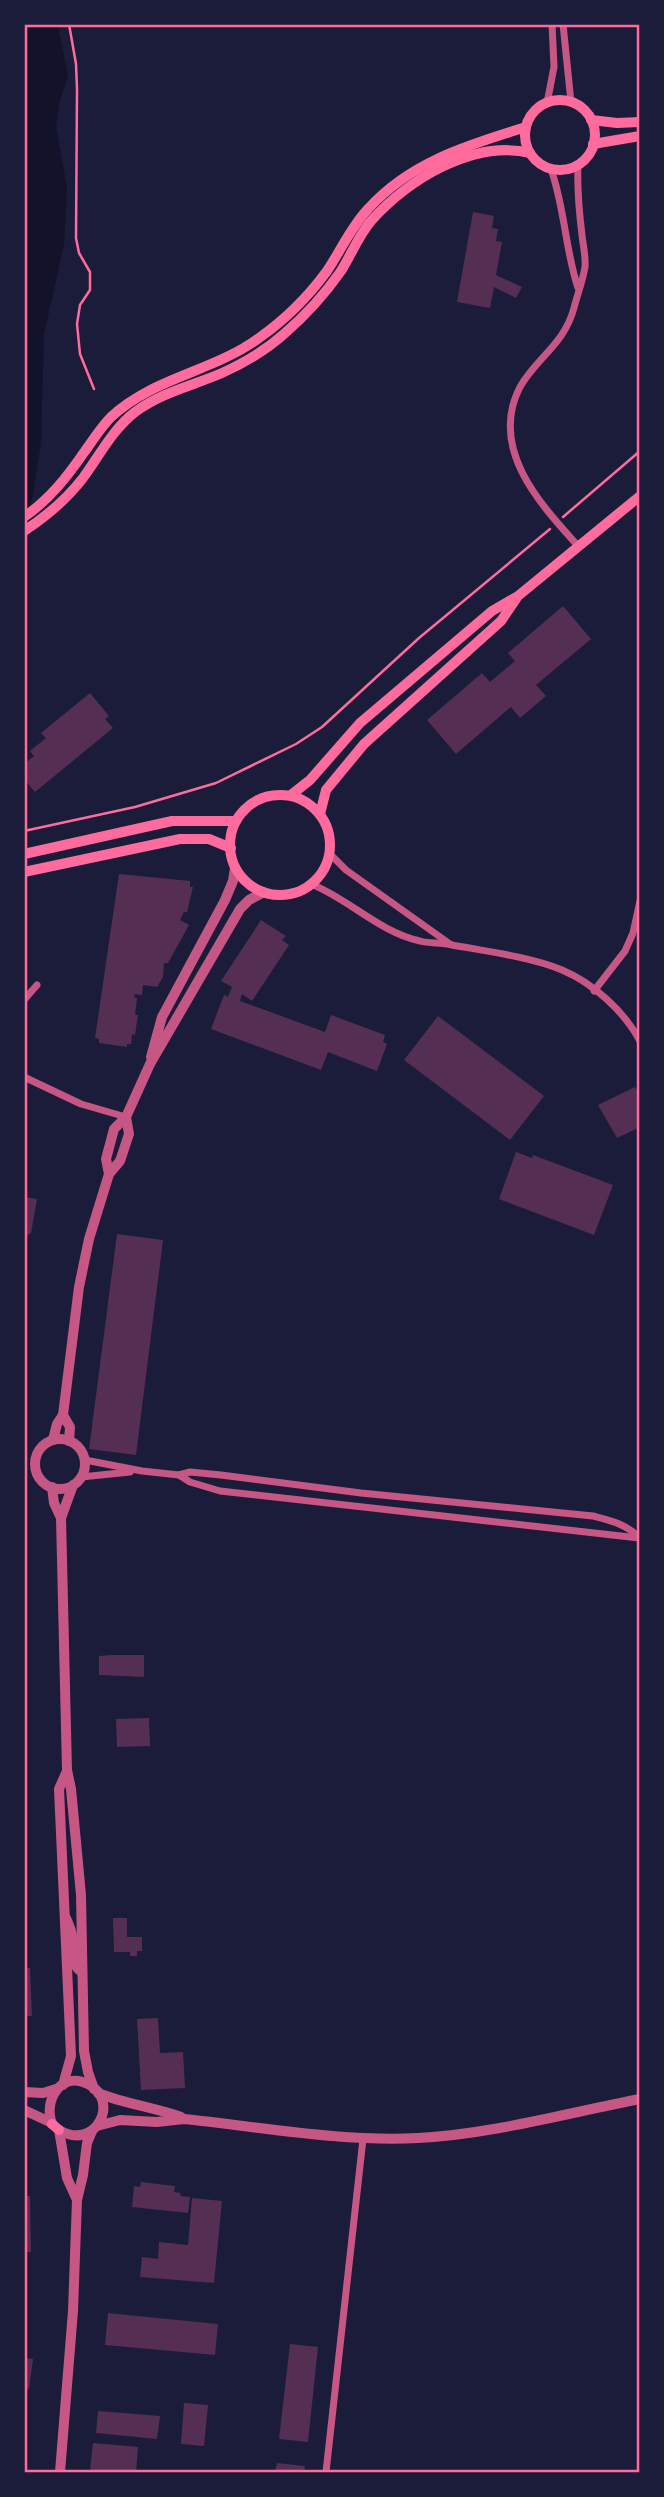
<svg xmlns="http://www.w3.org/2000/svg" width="664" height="2497" viewBox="0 0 664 2497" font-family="Inter,sans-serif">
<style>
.water{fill:#12122b}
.building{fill:#542f53}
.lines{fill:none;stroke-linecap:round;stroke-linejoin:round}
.path{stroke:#ff6b9d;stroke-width:2.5}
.minor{stroke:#c65784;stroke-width:7}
.tertiary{stroke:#c65784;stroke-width:10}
.secondary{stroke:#ff6b9d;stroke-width:10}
.neatline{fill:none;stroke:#ff6b9d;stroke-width:2.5}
</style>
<rect width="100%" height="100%" fill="#1b1b3a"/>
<polygon class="water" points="25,25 58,25 68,77 60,100 56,127 67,188 64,245 44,334 41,442 33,495 25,523"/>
<g class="building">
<polygon points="473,212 494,216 492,228 498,229 496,241 502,242 496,275 522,287 516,298 494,287 490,308 457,302"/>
<polygon points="563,606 591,639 536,685 546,696 520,718 511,707 456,754 427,720 482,673 490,682 515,661 508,653"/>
<polygon points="90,693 109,716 105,719 113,728 35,792 24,779 24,764 34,756 30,751 46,738 41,733"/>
<polygon points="119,874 190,881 190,887 193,887 187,912 184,912 180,920 189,925 168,963 164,963 163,977 157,987 143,985 142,995 135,994 134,997 137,998 135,1015 138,1015 135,1035 132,1034 131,1044 127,1044 127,1047 99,1043 99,1039 95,1038"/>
<polygon points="261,920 286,936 282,940 289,945 252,1001 242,994 240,1001 325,1032 331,1015 385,1035 383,1042 387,1044 377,1071 328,1052 321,1070 211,1029 224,995 228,997 232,987 221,981"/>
<polygon points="438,1016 544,1096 510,1140 404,1060"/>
<polygon points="635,1087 640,1096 640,1127 617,1138 598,1105"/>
<polygon points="516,1152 532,1158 533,1155 613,1185 594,1235 499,1199"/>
<polygon points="24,1197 37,1199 31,1233 24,1237"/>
<polygon points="117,1234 163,1240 136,1455 89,1449"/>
<polygon points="112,1655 144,1655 144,1677 99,1675 99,1656"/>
<polygon points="149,1718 150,1746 117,1747 116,1719"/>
<polygon points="113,1918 127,1918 127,1937 142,1937 142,1951 137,1951 137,1956 130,1956 130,1952 114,1952"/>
<polygon points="24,1968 30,1968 32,2016 24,2016"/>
<polygon points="158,2018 160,2053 183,2052 185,2088 141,2090 137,2019"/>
<polygon points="141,2182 175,2186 174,2192 181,2193 180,2196 190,2197 188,2213 132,2207 134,2186 140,2187"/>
<polygon points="24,2196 30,2196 31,2252 24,2252"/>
<polygon points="192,2198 222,2201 214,2283 140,2277 142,2257 158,2259 159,2242 188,2245"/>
<polygon points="108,2313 218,2324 215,2355 105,2345"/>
<polygon points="290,2344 318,2347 308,2442 279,2439"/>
<polygon points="24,2358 33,2359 29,2389 24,2388"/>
<polygon points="184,2403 208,2405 204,2446 181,2444"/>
<polygon points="98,2411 160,2416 157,2439 96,2433"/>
<polygon points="93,2443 138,2447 136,2472 90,2471"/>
<polygon points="277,2463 305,2466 304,2472 275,2472"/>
</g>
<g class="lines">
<g class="path">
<polyline points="69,24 76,64 77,89 76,238 79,253 90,272 90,290 80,305 77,324 80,354 94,389"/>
<polyline points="563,517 640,451"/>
<polyline points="24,831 135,807 216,783 296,744 322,727 419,638 550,529"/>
</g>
<g class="minor">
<polyline points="563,24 571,102"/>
<polyline points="547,103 554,67 552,24"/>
<path d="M578,165C577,189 579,211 582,235C583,245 586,257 585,267C583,280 577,296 574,308C564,345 536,358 520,387C488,449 541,505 579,547"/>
<path d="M551,169C565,209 565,249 578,288"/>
<polyline points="330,854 346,870 450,944"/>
<path d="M311,884C349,899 379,932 420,941C430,944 441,942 452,945C485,951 531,957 562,970C593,983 624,1011 640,1041"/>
<polyline points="594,991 625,951 633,933 640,901"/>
<polyline points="24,1000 37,985"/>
<polyline points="24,1077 81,1104 126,1117"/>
<path d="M85,1460L142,1471L179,1475L190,1472L221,1475L361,1493L593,1516C612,1521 626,1524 640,1538"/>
<polyline points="179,1475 190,1482 220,1491 639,1538"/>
<polyline points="81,1477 130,1472"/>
<polyline points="326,2472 363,2139"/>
</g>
<g class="tertiary">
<polyline points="151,1057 162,1017 225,900 233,881 235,868"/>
<polyline points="109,1174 106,1159 114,1129 126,1117 150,1064 240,909 249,900 264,892"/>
<polyline points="63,1415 70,1427 69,1441"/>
<circle cx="60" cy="1464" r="25"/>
<polyline points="53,1440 57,1424 63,1415 79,1287 89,1239 109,1174 120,1161 129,1134 126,1117"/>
<polyline points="52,1487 54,1503 61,1518 67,1770 71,1789 81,1895 84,2051 88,2072 94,2089"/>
<polyline points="61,1518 73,1485"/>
<path d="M66,1918C68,1923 71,1929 72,1935C75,1948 69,1965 82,1972"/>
<polyline points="63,2085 71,2056 59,1789 67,1771"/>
<polyline points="24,2092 43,2093 56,2089"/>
<path d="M98,2093C125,2104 153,2107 181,2117"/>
<polyline points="24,2110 52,2123"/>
<path d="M52,2124C43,2100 61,2071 88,2084C121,2100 96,2152 59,2130"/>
<path d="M97,2126L120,2120L157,2122L184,2119C261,2127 342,2142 418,2138C493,2134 567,2113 640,2099"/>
<polyline points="59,2130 67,2178 77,2200"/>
<polyline points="60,2472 73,2311 77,2200 83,2175 87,2143 92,2131"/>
</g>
<g class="secondary">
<circle cx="560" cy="135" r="35"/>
<polyline points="591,120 617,123 640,122"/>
<polyline points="593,144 640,136"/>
<path d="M24,517C50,499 67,477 85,451C93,440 101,427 111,417C154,377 213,372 259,338C286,319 308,297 327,271C341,250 351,227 368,209C410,162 468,145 526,127"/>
<path d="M24,531C47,516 66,500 83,478C100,455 112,430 135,412C162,392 192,386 222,373C244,363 266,350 284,334C306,315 325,294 341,271C351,255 359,235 371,221C408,180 473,139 530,153"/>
<polyline points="291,795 310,780 360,723 492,611 518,596 640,496"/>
<circle cx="280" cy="845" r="50"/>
<polyline points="320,814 326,790 364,744 501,621 516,599"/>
<polyline points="24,854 172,821 236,821"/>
<polyline points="24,872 180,839 209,839 231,848"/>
<polyline points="52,2124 59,2130"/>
</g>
</g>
<rect width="664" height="2497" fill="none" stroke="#1b1b3a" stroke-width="52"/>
<rect x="26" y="26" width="612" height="2445" class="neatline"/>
</svg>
